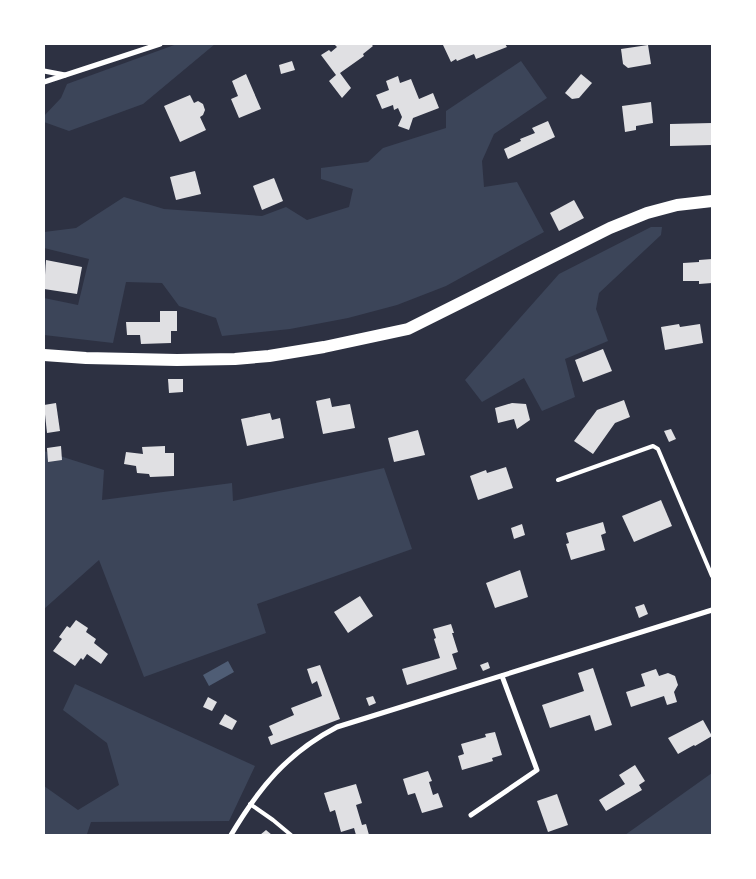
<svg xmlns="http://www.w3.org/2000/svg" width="756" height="879" viewBox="0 0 756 879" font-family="'Source Sans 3',sans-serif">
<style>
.green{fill:#3c4559}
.water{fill:#4f5d75}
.building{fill:#e0e0e3}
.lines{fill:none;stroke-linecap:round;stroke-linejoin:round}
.service{stroke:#fff;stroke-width:4}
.minor{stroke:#fff;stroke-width:5}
.primary{stroke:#fff;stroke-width:12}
</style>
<rect width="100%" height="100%" fill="#2d3142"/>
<g class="green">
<polygon points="177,44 215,44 143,104 69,131 44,122 44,116 61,98 67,84"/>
<polygon points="521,61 547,98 494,134 482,161 484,187 517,182 544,232 446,286 397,305 348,318 290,329 222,336 216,318 179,306 162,283 126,282 113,343 44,335 44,298 78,305 89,259 44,248 44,232 76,228 124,197 164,209 262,216 286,207 307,220 349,207 353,189 321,179 321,168 368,162 383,148 446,128 446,111"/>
<polygon points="651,227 662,227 661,235 599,293 596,309 608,341 565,359 575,397 542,411 524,378 482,402 465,380 559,274"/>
<polygon points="44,451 104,470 102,500 232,483 233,501 384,468 412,549 257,604 266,633 144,677 99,560 44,609"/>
<polygon points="75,684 255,766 229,821 91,822 87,834 90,835 44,835 44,786 78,810 119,785 107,743 63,710"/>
<polygon points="712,773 712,835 625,835"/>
</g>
<polygon class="water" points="228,661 234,672 209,686 203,675"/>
<g class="building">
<polygon points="337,44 371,44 373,46 363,54 364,56 340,73 351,88 342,98 329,81 336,75 321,55 329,50 331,52 337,47 335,45"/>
<polygon points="446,44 505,44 507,47 476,59 474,54 457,61 456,59 451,62 443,45"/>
<polygon points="648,45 651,64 628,68 623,64 621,49"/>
<polygon points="292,61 295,70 281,74 279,65"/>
<polygon points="246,74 261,109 239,118 231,99 238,96 232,81"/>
<polygon points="581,74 592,83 579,98 572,99 565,93"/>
<polygon points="398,76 400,83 411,79 419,99 433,93 439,108 413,118 409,130 398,126 402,117 398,108 394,110 393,105 382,109 376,95 389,90 386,81"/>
<polygon points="190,95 194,103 198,101 203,104 205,110 203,115 200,117 206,130 180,142 164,106"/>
<polygon points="651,102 653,123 636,126 636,130 625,132 622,106"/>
<polygon points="548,121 555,137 508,159 504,149 521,141 520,139 535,133 532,128"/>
<polygon points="712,123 712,145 670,146 670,124"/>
<polygon points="195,171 201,194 176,200 170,177"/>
<polygon points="274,178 283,201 262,210 253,186"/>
<polygon points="574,200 584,218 559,231 550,213"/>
<polygon points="712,259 712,283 699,284 699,281 683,281 683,263 699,262 699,260"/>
<polygon points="46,260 82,267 77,294 44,289"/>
<polygon points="160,311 177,311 177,331 171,331 171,343 141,344 140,335 127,335 126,322 160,322"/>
<polygon points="679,324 680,327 700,324 703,343 665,350 661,327"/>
<polygon points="603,349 612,371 583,382 575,360"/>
<polygon points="168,379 183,379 183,392 169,393"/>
<polygon points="330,398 332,407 350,404 355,428 323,434 316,401"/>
<polygon points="624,400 630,417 615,423 593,454 574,441 597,410"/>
<polygon points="56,403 60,431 47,433 44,405"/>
<polygon points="512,403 526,404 530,420 517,429 514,419 498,423 495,408"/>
<polygon points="270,413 272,420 280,418 284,438 247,446 241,419"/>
<polygon points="671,429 676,439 669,442 664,431"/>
<polygon points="418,430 425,455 394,462 388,438"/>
<polygon points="61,446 62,460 48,462 47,448"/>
<polygon points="165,446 165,453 174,453 174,476 150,477 149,474 137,473 136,466 124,464 126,452 143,454 142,447"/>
<polygon points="506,467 513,488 478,500 470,476 486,470 487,473"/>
<polygon points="661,500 672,526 634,542 622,516"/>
<polygon points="603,522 606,533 601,535 605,550 571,560 566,544 569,543 566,533"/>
<polygon points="522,524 525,535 514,539 511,528"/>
<polygon points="520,570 528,597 495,608 486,583"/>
<polygon points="360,596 373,616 348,633 334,612"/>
<polygon points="644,604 648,614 639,618 635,607"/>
<polygon points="76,620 88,628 86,632 96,639 94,643 108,654 101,664 87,654 83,660 81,658 75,666 53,651 62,639 59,637 67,626 70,628"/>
<polygon points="451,624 454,633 452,633 458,652 452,654 457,669 407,685 402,669 440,658 434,639 436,638 433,629"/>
<polygon points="488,662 490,668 483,671 480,665"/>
<polygon points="320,665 340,719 271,745 268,737 273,735 269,726 294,715 291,708 322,696 317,681 312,684 307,669"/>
<polygon points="593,668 612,725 595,731 590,715 550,728 542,705 584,691 578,673"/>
<polygon points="656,669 659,676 668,673 675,676 678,685 674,692 677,702 667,705 664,696 631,707 626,692 645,686 641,674"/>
<polygon points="373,696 376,703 369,706 366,698"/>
<polygon points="208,697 217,702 212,711 203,707"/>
<polygon points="225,714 237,721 232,730 219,724"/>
<polygon points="703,720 712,736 695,746 694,745 678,754 668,738"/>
<polygon points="495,732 502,755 492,758 493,761 462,770 458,756 464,754 461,744 486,737 485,734"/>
<polygon points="635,765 645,781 639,785 642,790 606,811 599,800 625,784 619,775"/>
<polygon points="428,771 432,781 429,782 433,795 438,793 443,807 422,813 415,793 408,795 403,779"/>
<polygon points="356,784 362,803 356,805 362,825 366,824 369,835 356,835 354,828 341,832 335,810 330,812 324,793"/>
<polygon points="557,794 568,825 548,832 537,801"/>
<polygon points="266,830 272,835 260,835"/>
</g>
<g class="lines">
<g class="service">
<polyline points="558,480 653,446 658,449 712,576"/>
<polyline points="250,804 273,820 291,835"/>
</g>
<g class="minor">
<polyline points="44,71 65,75"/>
<polyline points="44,82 160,44"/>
<polyline points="471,815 537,770 502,676"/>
<path d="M231,835C259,788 287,753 337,727L712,610"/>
</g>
<polyline class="primary" points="44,355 86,358 177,360 235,359 269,356 324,347 408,329 610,228 647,213 677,205 712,201"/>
</g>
<rect width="756" height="879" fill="none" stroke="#ffffff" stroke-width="90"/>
</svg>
